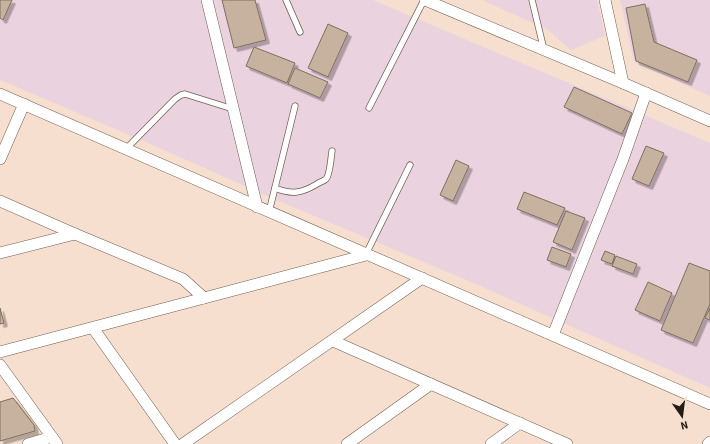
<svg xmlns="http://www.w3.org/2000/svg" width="710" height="444" viewBox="0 0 710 444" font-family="'Source Sans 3',sans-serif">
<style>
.industrial{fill:#ead3df}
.building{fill:#c7b2a0;stroke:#806d5d;filter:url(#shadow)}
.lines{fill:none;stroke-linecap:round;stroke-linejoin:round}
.lane-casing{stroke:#735e51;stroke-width:7}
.street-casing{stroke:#735e51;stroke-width:12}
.lane{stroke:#fff;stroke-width:5.5}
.street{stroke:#fff;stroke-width:11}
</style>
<defs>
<filter id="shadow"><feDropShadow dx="3.5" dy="3.5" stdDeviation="0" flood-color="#0004"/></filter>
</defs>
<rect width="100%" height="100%" fill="#f7dfcf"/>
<g class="industrial">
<polygon points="0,0 373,0 710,143 710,388 471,282 267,196 148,143 0,80"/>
<polygon points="482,0 597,0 605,36 571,50 548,30"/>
<polygon points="620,0 710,0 710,96 634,62"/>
</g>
<g class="building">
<polygon points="0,0 12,0 3,20 0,18"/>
<polygon points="222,0 255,0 266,40 234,48"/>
<polygon points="645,4 654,42 697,60 688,82 636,61 626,8"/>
<polygon points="328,24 348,33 328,77 308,68"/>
<polygon points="254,47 295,63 287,83 246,66"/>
<polygon points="295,68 328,82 320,98 288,84"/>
<polygon points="574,87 632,113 622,134 564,107"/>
<polygon points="646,146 664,153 649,186 632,179"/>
<polygon points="456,160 469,166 453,201 440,195"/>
<polygon points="524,192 565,208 557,225 517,209"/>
<polygon points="566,211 585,218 572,250 553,242"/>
<polygon points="552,247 571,254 566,267 547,260"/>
<polygon points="605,251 615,255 612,264 601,260"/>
<polygon points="616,256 637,264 633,274 612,266"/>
<polygon points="689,263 710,271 710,304 693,343 661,330"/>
<polygon points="648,282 672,293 660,321 635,310"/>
<polygon points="0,308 4,323 0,324"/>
<polygon points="710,308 710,320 705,318"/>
<polygon points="13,398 34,425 35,431 0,441 0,402"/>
</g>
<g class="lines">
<defs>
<g id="lane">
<polyline points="286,0 300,32"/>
<polyline points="532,0 544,50"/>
<polyline points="369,108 424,0"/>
<polyline points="126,149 175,99 181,95 185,94 233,109"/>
<path d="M275,188C292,195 302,193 317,184C320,182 324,181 326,179C330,175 331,157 332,151"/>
<polyline points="269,212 295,106"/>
<polyline points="366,254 410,165"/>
</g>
<g id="street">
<polyline points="207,0 257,207"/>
<polyline points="425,0 623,83 710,121"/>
<polyline points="605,0 623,83"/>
<polyline points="0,94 710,404"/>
<polyline points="0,159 24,104"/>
<polyline points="0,201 75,234 183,279 204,298"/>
<polyline points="0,253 75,234"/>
<polyline points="93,328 175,444"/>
<polyline points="553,335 623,159 646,93"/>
<polyline points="333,341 567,444"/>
<polyline points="0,352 204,298 366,255"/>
<polyline points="0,365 57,444"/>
<polyline points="28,444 52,437"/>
<polyline points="183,444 422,278"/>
<polyline points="347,444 431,384"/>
<polyline points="491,444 520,423"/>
<polyline points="708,444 710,442"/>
</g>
</defs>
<use href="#lane" class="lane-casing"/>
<use href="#street" class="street-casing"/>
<use href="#lane" class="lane"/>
<use href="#street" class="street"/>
</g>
<g transform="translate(682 416) rotate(166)" stroke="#f7dfcf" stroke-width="3" paint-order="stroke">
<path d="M0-3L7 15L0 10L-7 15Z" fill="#241b16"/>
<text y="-6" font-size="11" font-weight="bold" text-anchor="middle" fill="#241b16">N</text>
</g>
</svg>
